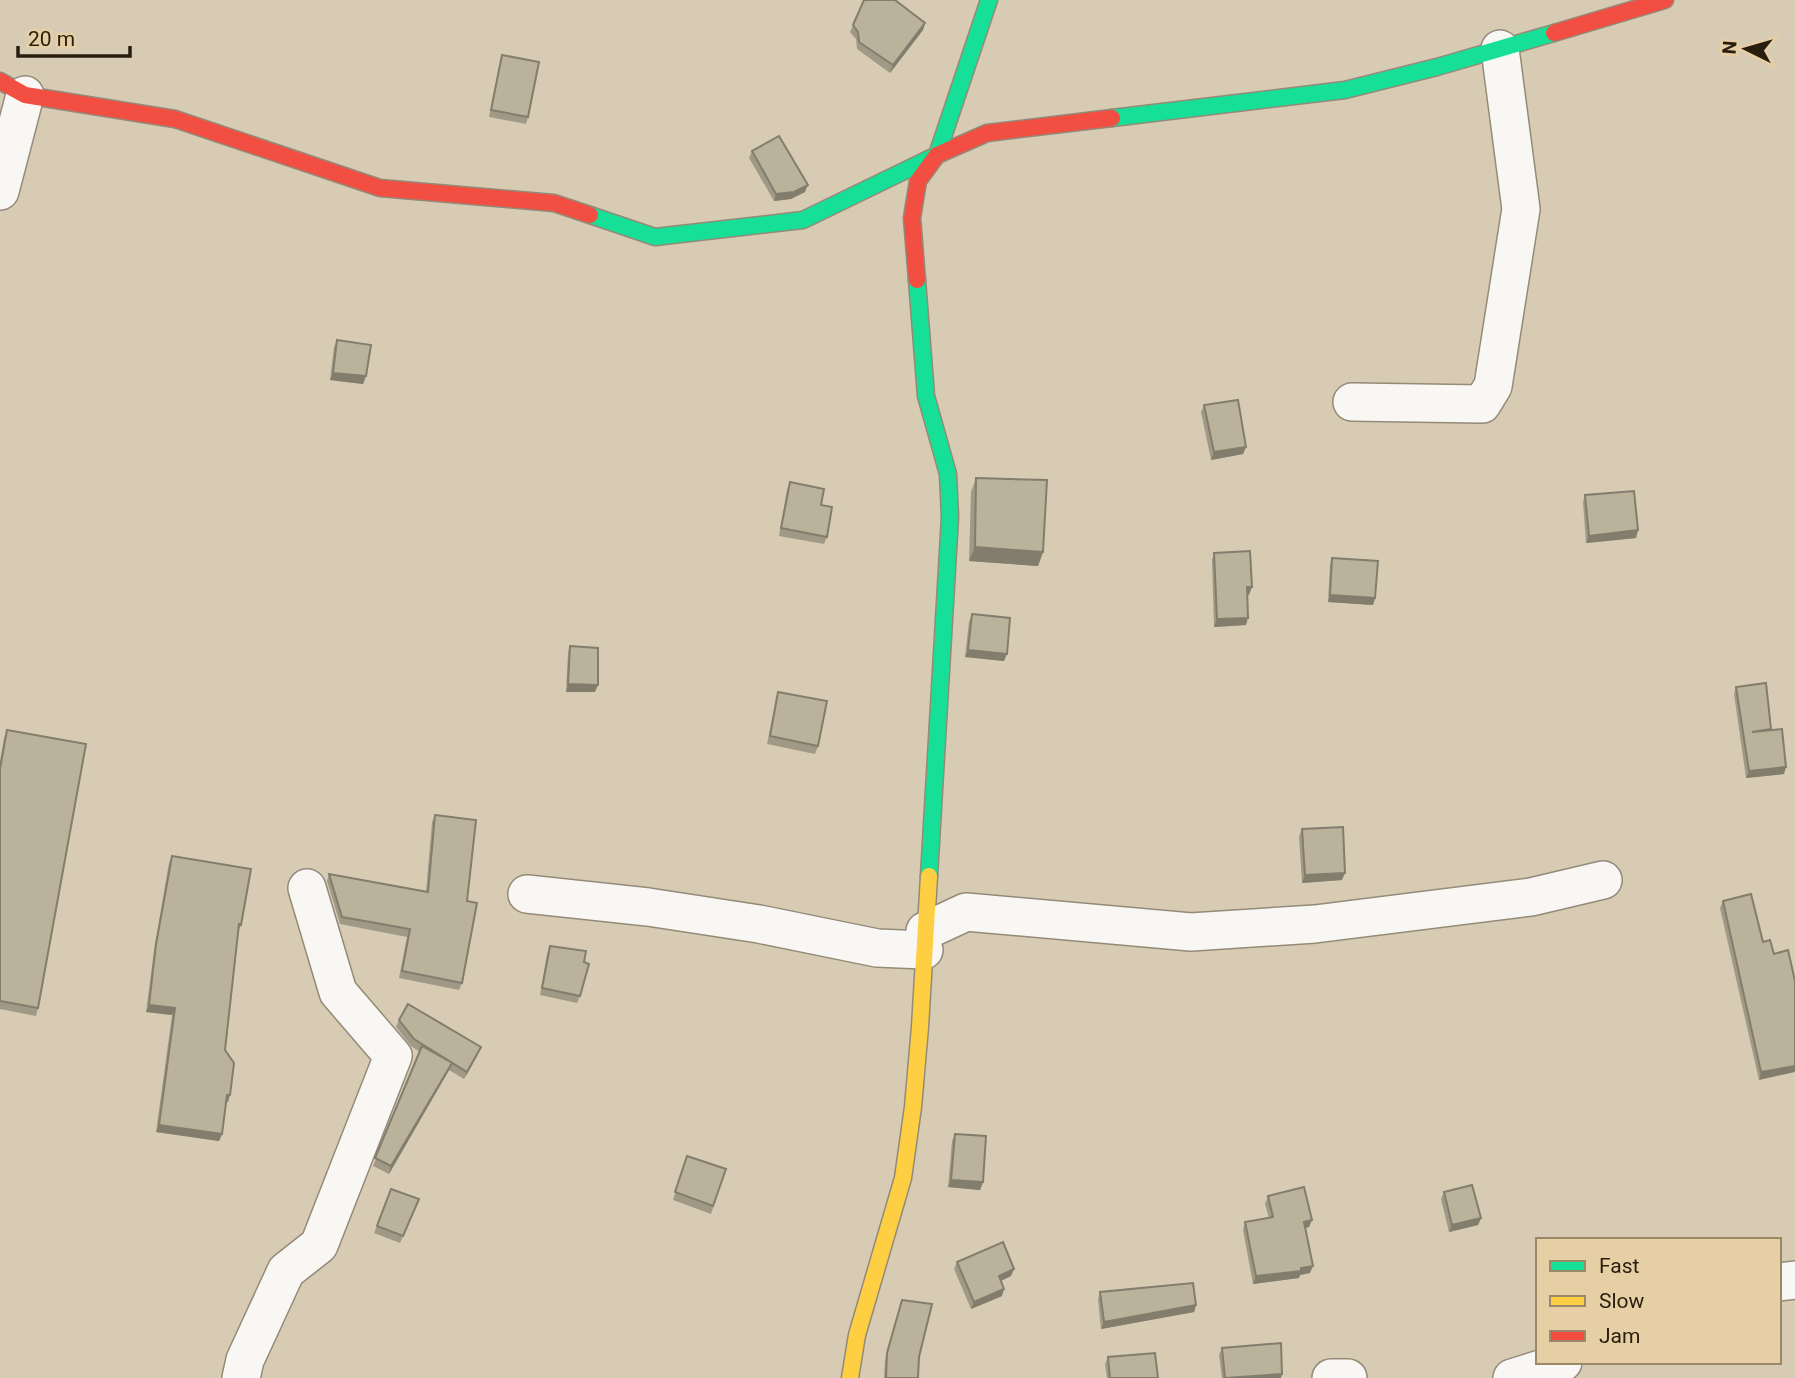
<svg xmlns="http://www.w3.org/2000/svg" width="1795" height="1378" viewBox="0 0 1795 1378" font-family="Roboto,sans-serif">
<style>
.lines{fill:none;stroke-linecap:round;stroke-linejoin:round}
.street-casing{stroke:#948a78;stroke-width:40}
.fast-casing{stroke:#948a78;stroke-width:19}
.slow-casing{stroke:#948a78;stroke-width:19}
.jam-casing{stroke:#948a78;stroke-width:19}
.street{stroke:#f9f7f4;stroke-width:37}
.fast{stroke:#16e098;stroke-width:16}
.slow{stroke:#ffcf43;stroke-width:16}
.jam{stroke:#f24e42;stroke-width:16}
.wall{fill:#a09985}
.shaded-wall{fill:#827d6c}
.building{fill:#bab29b;stroke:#827d6c;stroke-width:2}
</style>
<rect width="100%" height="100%" fill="#d8cbb4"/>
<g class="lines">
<defs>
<g id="street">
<polyline points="0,191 25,95"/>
<polyline points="1352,402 1482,404 1493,386 1521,209 1500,49"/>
<polyline points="527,894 648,907 759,924 877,948 924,950"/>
<polyline points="925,931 966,912 1191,932 1315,924 1531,897 1603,880"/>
<polyline points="1779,1282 1795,1280"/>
<polyline points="241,1378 245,1360 286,1271 319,1245 393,1056 338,992 307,888"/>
<polyline points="1331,1378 1348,1378"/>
<polyline points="1512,1378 1563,1362"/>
</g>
<g id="fast">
<polyline points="1112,118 1345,90 1437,67 1554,33"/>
<polyline points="590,215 655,237 803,220 937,155 989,0"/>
<polyline points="917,280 926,396 948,474 950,517 929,876"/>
</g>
<polyline id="slow" points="850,1378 857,1335 903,1178 913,1107 920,1027 929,876"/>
<g id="jam">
<polyline points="1554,33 1665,0"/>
<polyline points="0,81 25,95 175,119 380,188 554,203 590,215"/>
<polyline points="917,280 912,218 918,181 937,155 987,133 1112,118"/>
</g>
</defs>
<use href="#street" class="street-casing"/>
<use href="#fast" class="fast-casing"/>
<use href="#slow" class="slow-casing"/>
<use href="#jam" class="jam-casing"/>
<use href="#street" class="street"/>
<use href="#fast" class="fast"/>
<use href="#slow" class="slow"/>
<use href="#jam" class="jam"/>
</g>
<g class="wall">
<polygon points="864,0 925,23 923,30 890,73 857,49 856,39 850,32"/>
<polygon points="502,55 528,117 526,124 489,117 500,63"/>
<polygon points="752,151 805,192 791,199 774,201 749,158"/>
<polygon points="337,340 366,376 363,384 330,380 334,347"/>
<polygon points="1204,405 1246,447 1243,454 1211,460 1201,412"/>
<polygon points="976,478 1043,552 1038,566 969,561 971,492"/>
<polygon points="790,482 821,505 827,537 824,544 779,536 787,490"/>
<polygon points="1585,495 1638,530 1636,538 1586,543 1583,502"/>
<polygon points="1214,553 1249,595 1247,595 1246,625 1214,627 1212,560"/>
<polygon points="1332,558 1375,598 1373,605 1328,602 1330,565"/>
<polygon points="972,614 1004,661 965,657 969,622"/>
<polygon points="570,646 595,692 566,692 568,653"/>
<polygon points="1736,687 1771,729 1784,774 1746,778 1734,694"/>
<polygon points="778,692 818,746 815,754 767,744 776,699"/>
<polygon points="7,730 38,1008 36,1016 0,1009 0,761 4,738"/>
<polygon points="435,815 467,901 462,983 459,990 399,978 407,937 340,924 327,881 329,874 426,892 432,822"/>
<polygon points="1302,829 1342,880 1302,883 1299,836"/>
<polygon points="172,856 241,925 238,932 225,1050 228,1102 226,1102 222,1134 219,1141 156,1132 172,1015 146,1012 154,951 169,863"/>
<polygon points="1723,901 1763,942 1795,981 1759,1080 1720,908"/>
<polygon points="550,946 580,996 577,1003 540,995 547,954"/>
<polygon points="399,1020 478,1054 464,1079 449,1070 389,1174 373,1166 420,1052 411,1046 396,1027"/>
<polygon points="955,1134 983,1182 980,1190 948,1187 952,1141"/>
<polygon points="687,1156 726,1169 711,1214 673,1200"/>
<polygon points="391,1189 419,1199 400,1243 374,1233"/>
<polygon points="1444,1192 1481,1218 1478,1225 1449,1232 1441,1199"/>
<polygon points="1268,1196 1312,1220 1309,1227 1305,1228 1310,1273 1300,1275 1299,1278 1253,1284 1243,1230 1245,1222 1269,1218 1265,1204"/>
<polygon points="957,1262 1011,1276 1001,1281 1002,1296 971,1309 954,1269"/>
<polygon points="1100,1292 1196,1305 1194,1312 1101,1329 1098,1299"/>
<polygon points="902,1300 918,1378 884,1378 885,1360"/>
<polygon points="1222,1348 1281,1378 1222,1378 1219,1355"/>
<polygon points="1108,1357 1158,1378 1107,1378 1105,1364"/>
</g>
<g class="shaded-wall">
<polygon points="925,23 923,30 890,73 893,65"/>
<polygon points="808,185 805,192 791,199 774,201 776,194"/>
<polygon points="333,373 366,376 363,384 330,380"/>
<polygon points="1246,447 1243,454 1211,460 1214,452"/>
<polygon points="1638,530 1636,538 1586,543 1589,536"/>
<polygon points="975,547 1043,552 1038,566 969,561"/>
<polygon points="1247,587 1252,587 1249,595 1244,594"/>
<polygon points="1330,595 1375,598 1373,605 1328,602"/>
<polygon points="1248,618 1246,625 1214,627 1217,619"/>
<polygon points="968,650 1007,654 1004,661 965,657"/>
<polygon points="568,684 598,685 595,692 566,692"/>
<polygon points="1786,767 1784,774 1746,778 1749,771"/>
<polygon points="1345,873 1342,880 1302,883 1305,875"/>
<polygon points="149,1005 175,1008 172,1015 146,1012"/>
<polygon points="481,1047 478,1054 464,1079 467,1072"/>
<polygon points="452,1063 449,1070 389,1174 391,1166"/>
<polygon points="1795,1066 1795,1072 1759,1080 1761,1072"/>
<polygon points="227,1095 230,1095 228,1102 224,1102"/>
<polygon points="159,1125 222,1134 219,1141 156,1132"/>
<polygon points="951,1180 983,1182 980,1190 948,1187"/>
<polygon points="1481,1218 1478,1225 1449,1232 1452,1225"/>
<polygon points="1312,1220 1309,1227 1301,1229 1304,1222"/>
<polygon points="1313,1266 1310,1273 1300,1275 1299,1278 1253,1284 1256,1276"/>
<polygon points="1014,1269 1011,1276 996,1283 999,1276"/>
<polygon points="1004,1289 1002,1296 971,1309 974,1302"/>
<polygon points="1196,1305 1194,1312 1101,1329 1104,1322"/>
<polygon points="1282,1374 1281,1378 1232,1378"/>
</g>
<g class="building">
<polygon points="864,0 895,0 925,23 893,65 859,42 858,32 853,25"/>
<polygon points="502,55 539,62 528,117 491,110"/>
<polygon points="779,136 808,185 794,192 776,194 752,151"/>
<polygon points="337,340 371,345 366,376 333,373"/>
<polygon points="1238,400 1246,447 1214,452 1204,405"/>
<polygon points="976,478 1047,480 1043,552 975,547"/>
<polygon points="790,482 824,489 821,505 832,507 827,537 781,528"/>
<polygon points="1634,491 1638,530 1589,536 1585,495"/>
<polygon points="1250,551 1252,587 1247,587 1248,618 1217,619 1214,553"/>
<polygon points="1332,558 1378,561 1375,598 1330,595"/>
<polygon points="972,614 1010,618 1007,654 968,650"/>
<polygon points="570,646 598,648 598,685 568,684"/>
<polygon points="1766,683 1771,729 1752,732 1782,729 1786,767 1749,771 1736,687"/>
<polygon points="778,692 827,701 818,746 770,736"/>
<polygon points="7,730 86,744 38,1008 0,1001 0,769"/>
<polygon points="435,815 476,820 467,901 477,903 462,983 402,971 410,929 342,917 329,874 428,892"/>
<polygon points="1343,827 1345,873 1305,875 1302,829"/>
<polygon points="172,856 251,869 241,925 239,924 225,1050 234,1063 230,1095 227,1095 222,1134 159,1125 175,1008 149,1005 156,944"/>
<polygon points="1751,894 1763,942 1770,940 1774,954 1788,950 1795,981 1795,1066 1761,1072 1723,901"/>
<polygon points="550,946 586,951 584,962 589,964 580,996 542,988"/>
<polygon points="408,1004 481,1047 467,1072 414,1039 399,1020"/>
<polygon points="422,1046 452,1063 391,1166 375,1158"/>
<polygon points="955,1134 986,1136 983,1182 951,1180"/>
<polygon points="687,1156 726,1169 713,1206 675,1192"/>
<polygon points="1472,1185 1481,1218 1452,1225 1444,1192"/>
<polygon points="1304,1187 1312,1220 1304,1222 1313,1266 1301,1268 1301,1271 1256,1276 1245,1222 1273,1217 1268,1196"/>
<polygon points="391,1189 419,1199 403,1236 377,1226"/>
<polygon points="1003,1242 1014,1269 999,1276 1004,1289 974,1302 957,1262"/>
<polygon points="1193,1283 1196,1305 1104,1322 1100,1292"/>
<polygon points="902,1300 932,1304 919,1357 918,1378 886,1378 887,1353"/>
<polygon points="1281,1343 1282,1374 1225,1378 1222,1348"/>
<polygon points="1155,1353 1158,1378 1110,1378 1108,1357"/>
</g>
<rect x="1536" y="1238" width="245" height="126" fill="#e7cfa5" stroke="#9a8869" stroke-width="2"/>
<rect x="1550" y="1261" width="35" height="10" fill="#16e098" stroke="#9a8869" stroke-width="2"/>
<text x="1599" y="1273" font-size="21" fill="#271e0e">Fast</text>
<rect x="1550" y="1296" width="35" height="10" fill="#ffcf43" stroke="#9a8869" stroke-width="2"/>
<text x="1599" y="1308" font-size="21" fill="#271e0e">Slow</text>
<rect x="1550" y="1331" width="35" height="10" fill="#f24e42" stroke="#9a8869" stroke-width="2"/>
<text x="1599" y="1343" font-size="21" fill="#271e0e">Jam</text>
<g transform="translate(1746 49) rotate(275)" stroke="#e7cfa5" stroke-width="5" paint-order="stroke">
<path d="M0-5L12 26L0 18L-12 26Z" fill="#271e0e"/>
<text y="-10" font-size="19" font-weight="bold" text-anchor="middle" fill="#271e0e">N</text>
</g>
<path d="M18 46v10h112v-10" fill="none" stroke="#271e0e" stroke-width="3.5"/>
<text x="28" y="46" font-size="21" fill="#271e0e" stroke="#e7cfa5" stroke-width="5" paint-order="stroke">20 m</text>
</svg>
